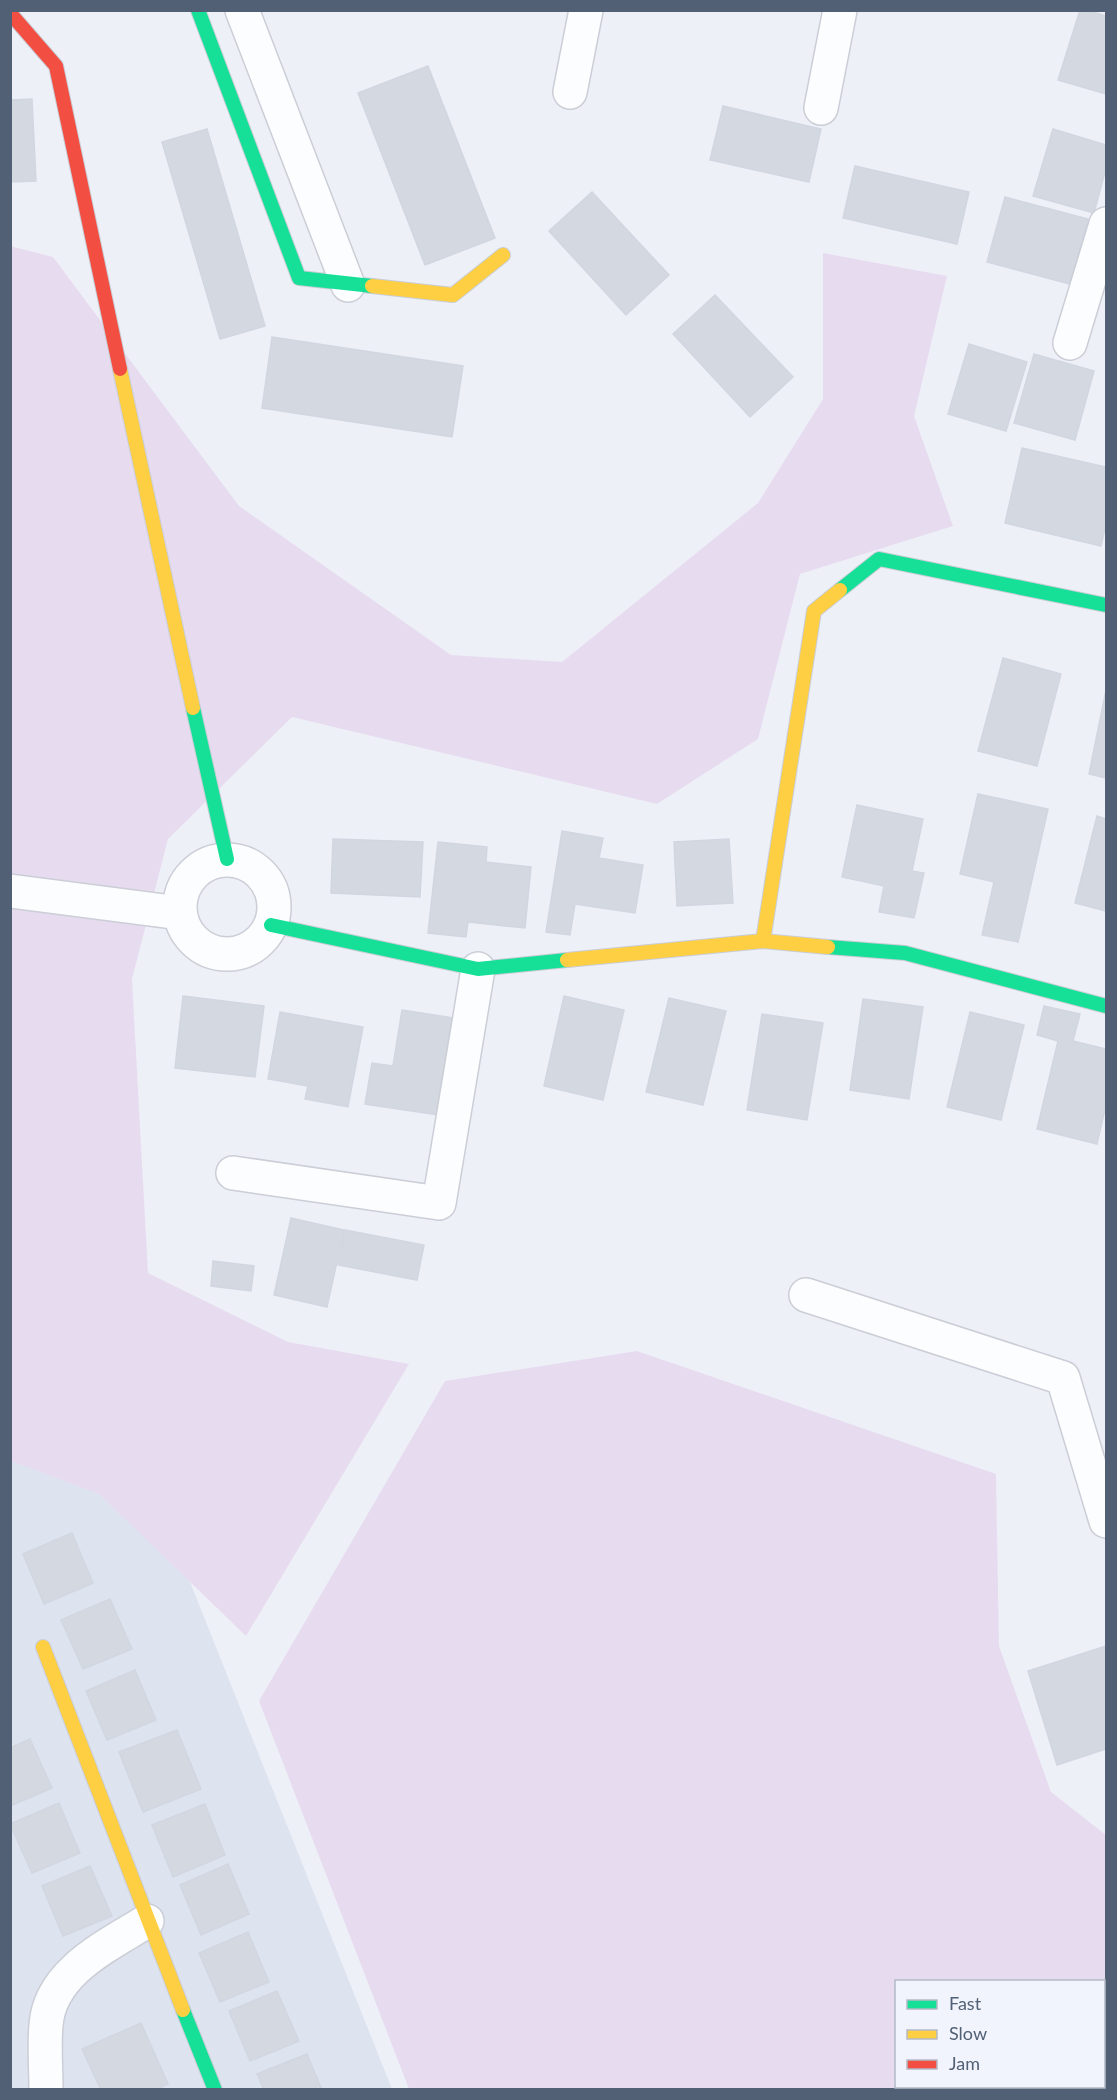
<svg xmlns="http://www.w3.org/2000/svg" width="1117" height="2100" viewBox="0 0 1117 2100" font-family="Lato,sans-serif">
<style>
.residential{fill:#dee3f0}
.green{fill:#e7dcef;fill-rule:evenodd}
.building{fill:#d4d8e1;stroke:#d1d6e0;stroke-width:1.5}
.lines{fill:none;stroke-linecap:round;stroke-linejoin:round}
.street-casing{stroke:#cbced6;stroke-width:36}
.fast-casing{stroke:#c9cdd5;stroke-width:16}
.slow-casing{stroke:#c9cdd5;stroke-width:16}
.jam-casing{stroke:#c9cdd5;stroke-width:16}
.street{stroke:#fcfdfe;stroke-width:33}
.fast{stroke:#16e098;stroke-width:14}
.slow{stroke:#ffcf43;stroke-width:14}
.jam{stroke:#f24e42;stroke-width:14}
</style>
<rect width="100%" height="100%" fill="#eef0f8"/>
<polygon class="residential" points="132,1436 392,2089 11,2090 11,1460"/>
<g class="green">
<polygon points="10,246 53,257 239,506 451,655 562,662 758,503 823,399 823,253 947,276 914,416 953,526 800,574 758,739 657,804 292,717 168,839 132,979 148,1273 288,1342 409,1364 246,1636 99,1494 11,1461"/>
<path d="M637,1351L996,1474L999,1646L1051,1792L1106,1835V2089H409L259,1701L445,1381ZM896,1982H1104V2086H896Z"/>
</g>
<g class="building">
<polygon points="1080,10 1087,10 1106,16 1106,94 1058,80"/>
<polygon points="428,66 495,238 425,265 358,93"/>
<polygon points="32,99 36,181 10,182 10,100"/>
<polygon points="723,106 821,129 809,182 710,160"/>
<polygon points="207,129 265,326 220,339 162,142"/>
<polygon points="1053,129 1106,145 1106,168 1094,213 1033,196"/>
<polygon points="855,166 969,192 957,244 843,218"/>
<polygon points="592,192 669,275 626,315 549,231"/>
<polygon points="1005,197 1088,219 1070,284 987,262"/>
<polygon points="715,295 793,377 750,417 673,334"/>
<polygon points="272,337 463,366 452,437 262,408"/>
<polygon points="969,344 1027,362 1006,431 948,414"/>
<polygon points="1034,354 1094,371 1075,440 1014,423"/>
<polygon points="1022,448 1106,467 1106,524 1101,546 1005,523"/>
<polygon points="1003,658 1061,674 1037,766 978,751"/>
<polygon points="1106,690 1106,778 1089,774"/>
<polygon points="978,794 1048,809 1018,942 982,935 994,882 960,874"/>
<polygon points="857,805 923,819 912,871 924,873 914,918 879,912 884,886 842,877"/>
<polygon points="1097,816 1106,819 1106,911 1075,903"/>
<polygon points="562,831 603,838 599,858 643,865 635,913 575,904 570,935 546,932"/>
<polygon points="333,839 423,842 420,897 331,893"/>
<polygon points="729,839 733,903 677,906 674,842"/>
<polygon points="438,842 487,847 486,862 531,867 525,928 468,922 466,937 428,933"/>
<polygon points="183,996 264,1006 255,1077 175,1068"/>
<polygon points="564,996 624,1010 603,1100 544,1086"/>
<polygon points="669,998 726,1011 703,1105 646,1092"/>
<polygon points="863,999 923,1007 909,1099 850,1090"/>
<polygon points="1044,1006 1080,1014 1073,1041 1106,1049 1106,1105 1097,1144 1037,1129 1058,1041 1037,1035"/>
<polygon points="402,1010 460,1019 445,1116 365,1104 372,1063 393,1066"/>
<polygon points="280,1012 363,1027 348,1107 305,1099 308,1086 268,1079"/>
<polygon points="970,1012 1024,1025 1001,1120 947,1107"/>
<polygon points="762,1014 823,1023 807,1120 747,1110"/>
<polygon points="291,1218 344,1230 327,1307 274,1295"/>
<polygon points="345,1230 424,1245 417,1280 338,1265"/>
<polygon points="213,1261 254,1266 251,1291 211,1286"/>
<polygon points="72,1533 93,1583 44,1604 23,1554"/>
<polygon points="110,1599 132,1649 83,1669 61,1620"/>
<polygon points="1106,1646 1106,1749 1057,1765 1028,1671"/>
<polygon points="135,1670 156,1720 107,1740 86,1691"/>
<polygon points="177,1730 201,1789 143,1812 119,1752"/>
<polygon points="30,1739 52,1788 10,1806 10,1748"/>
<polygon points="59,1803 80,1853 32,1873 10,1824"/>
<polygon points="205,1804 225,1855 173,1877 152,1825"/>
<polygon points="228,1864 249,1914 201,1935 180,1885"/>
<polygon points="90,1866 112,1916 63,1936 42,1886"/>
<polygon points="248,1932 269,1982 220,2002 199,1953"/>
<polygon points="277,1991 299,2041 250,2061 229,2011"/>
<polygon points="141,2023 168,2084 155,2090 101,2090 82,2049"/>
<polygon points="307,2054 322,2090 264,2090 257,2074"/>
</g>
<g class="lines">
<defs>
<g id="street">
<polyline points="242,10 348,285"/>
<polyline points="570,92 586,10"/>
<polyline points="821,108 840,10"/>
<polyline points="1070,343 1106,224"/>
<circle cx="227" cy="907" r="47"/>
<polyline points="10,891 180,913"/>
<polyline points="233,1173 439,1203 478,969"/>
<polyline points="806,1295 1063,1378 1106,1521"/>
<path d="M46,2090C46,2068 44,2046 46,2025C50,1972 107,1946 147,1921"/>
</g>
<g id="fast">
<polyline points="198,10 299,278 372,286"/>
<polyline points="840,590 879,559 1106,605"/>
<polyline points="193,708 227,859"/>
<polyline points="271,925 478,969 567,960"/>
<polyline points="828,947 905,953 1106,1006"/>
<polyline points="183,2010 215,2090"/>
</g>
<g id="slow">
<polyline points="372,286 453,295 503,255"/>
<polyline points="120,369 193,708"/>
<polyline points="763,941 814,611 840,590"/>
<polyline points="567,960 763,941 828,947"/>
<polyline points="43,1647 183,2010"/>
</g>
<polyline id="jam" points="10,13 56,66 120,369"/>
</defs>
<use href="#street" class="street-casing"/>
<use href="#fast" class="fast-casing"/>
<use href="#slow" class="slow-casing"/>
<use href="#jam" class="jam-casing"/>
<use href="#street" class="street"/>
<use href="#fast" class="fast"/>
<use href="#slow" class="slow"/>
<use href="#jam" class="jam"/>
</g>
<rect width="1117" height="2100" fill="none" stroke="#516074" stroke-width="24"/>
<rect x="895" y="1980" width="210" height="108" fill="#f2f4fd" stroke="#b2b9c6" stroke-width="1.5"/>
<rect x="907" y="2000" width="30" height="9" fill="#16e098" stroke="#b2b9c6" stroke-width="1.5"/>
<text x="949" y="2010" font-size="18" fill="#516074">Fast</text>
<rect x="907" y="2030" width="30" height="9" fill="#ffcf43" stroke="#b2b9c6" stroke-width="1.5"/>
<text x="949" y="2040" font-size="18" fill="#516074">Slow</text>
<rect x="907" y="2060" width="30" height="9" fill="#f24e42" stroke="#b2b9c6" stroke-width="1.5"/>
<text x="949" y="2070" font-size="18" fill="#516074">Jam</text>
</svg>
